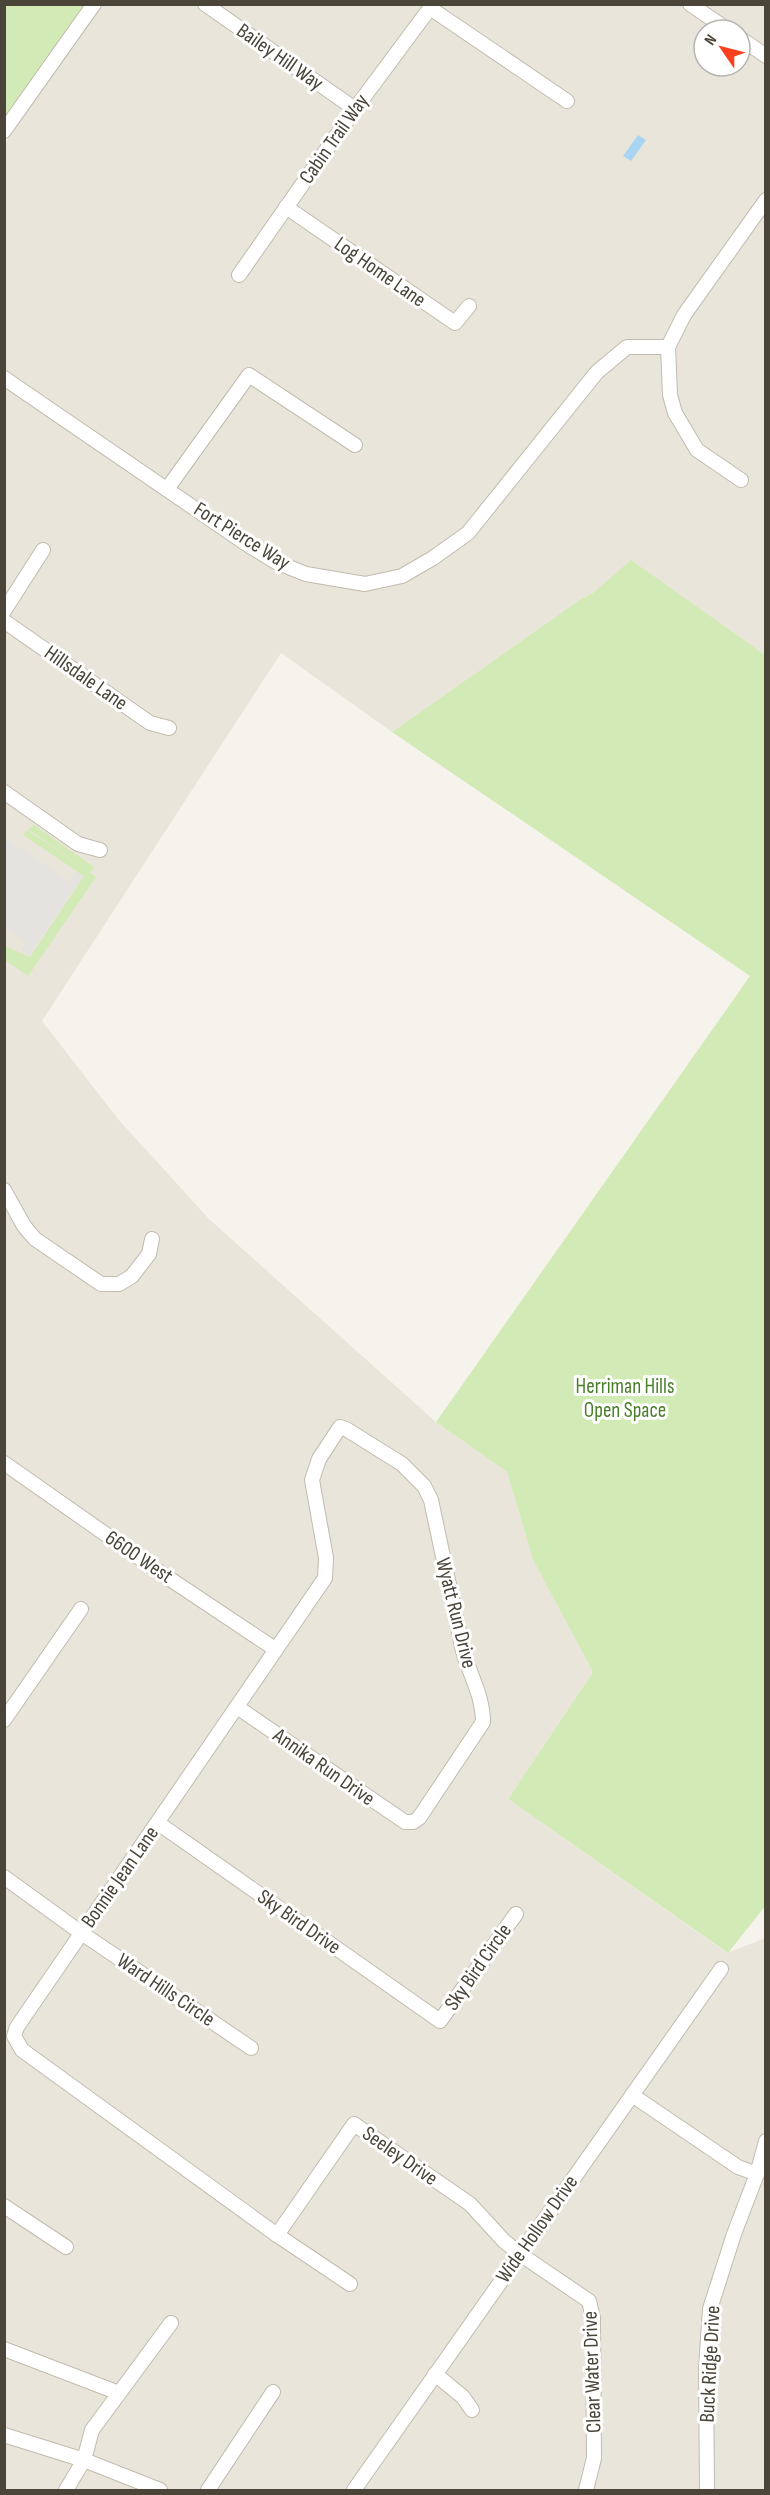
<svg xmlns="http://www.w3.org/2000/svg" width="770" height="2495" viewBox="0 0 770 2495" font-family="'Sofia Sans Condensed',sans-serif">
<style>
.residential{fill:#eae5da;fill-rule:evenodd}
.green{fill:#d2eab5}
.parking{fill:#e5e3e0}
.water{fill:#a9d4f2}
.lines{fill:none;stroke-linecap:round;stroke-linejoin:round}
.minor-casing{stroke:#c2bbae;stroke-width:16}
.minor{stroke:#fff;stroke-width:14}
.labels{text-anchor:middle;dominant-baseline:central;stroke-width:6;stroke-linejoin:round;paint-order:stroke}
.street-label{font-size:21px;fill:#4b4439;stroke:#fff}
.park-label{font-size:21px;fill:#4a7f2a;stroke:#fff}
</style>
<rect width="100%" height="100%" fill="#f6f3ec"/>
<path class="residential" d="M102,5H765V655L631,561L593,593L581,599L392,732L281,653L42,1021L118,1119L209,1219L436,1422L507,1472L533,1560L593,1672L508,1799L727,1953L765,1938V2490H5V143ZM704,30H740V66H704Z"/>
<g class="green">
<polygon points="4,5 84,5 5,117 4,117"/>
<polygon points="631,560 765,655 766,1905 728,1953 508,1799 593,1672 533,1560 507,1472 436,1422 750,976 392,732 581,599 593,593"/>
<polygon points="34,825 94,867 90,873 96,877 28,976 5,960 5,946 30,957 84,876 23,835 27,830 75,862 28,829"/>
</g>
<polygon class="parking" points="5,837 68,882 76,872 82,877 29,955 22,950 26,942 5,927"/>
<polygon class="water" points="638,135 646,140 631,161 623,156"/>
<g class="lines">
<defs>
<g id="minor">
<polyline points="205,4 355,109"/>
<polyline points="690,4 728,30"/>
<polyline points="430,8 567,101"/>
<polyline points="740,38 766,56"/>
<polyline points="4,131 94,4"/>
<polyline points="286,207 455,323 469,306"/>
<polyline points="239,275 355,109 433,4"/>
<polyline points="4,378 248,545 276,562 306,574 365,584 402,576 433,558 468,533 597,372 627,347 668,347"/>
<polyline points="741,480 697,450 675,413 670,395 668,347 684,315 766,200"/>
<polyline points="167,489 249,375 355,445"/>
<polyline points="4,611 43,550"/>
<polyline points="4,621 150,723 169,728"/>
<polyline points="4,792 78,844 100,850"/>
<polyline points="4,1190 24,1226 35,1239 101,1284 119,1284 132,1276 149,1254 152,1239"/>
<polyline points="4,1463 158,1571 275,1649"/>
<path d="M237,1707L405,1822H413L419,1818L483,1722C483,1696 470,1675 463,1651L431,1500L424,1486L402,1464L346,1429L340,1427L319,1459L312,1480L326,1558L325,1578L17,2027L14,2036L22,2050L277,2235L350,2284"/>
<polyline points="4,1720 81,1609"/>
<polyline points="158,1823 440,2021 516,1914"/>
<polyline points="4,1877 80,1932 251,2048"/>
<polyline points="632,2095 738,2167 757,2174"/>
<polyline points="4,2206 66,2247"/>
<polyline points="277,2235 354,2124 470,2204 504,2241 520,2254 589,2301 593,2318 594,2458 586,2490"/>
<polyline points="4,2349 119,2393"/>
<polyline points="435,2374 463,2397 472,2410"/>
<polyline points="4,2435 84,2460 160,2490"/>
<polyline points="66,2490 84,2460 92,2430 171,2323"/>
<polyline points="208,2490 273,2392"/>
<polyline points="354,2490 721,1969"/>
<polyline points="707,2490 706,2368 710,2309 734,2234 757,2174 766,2141"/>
</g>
</defs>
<use href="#minor" class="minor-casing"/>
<use href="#minor" class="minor"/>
</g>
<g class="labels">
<g class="street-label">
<text transform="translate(280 57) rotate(35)">Bailey Hill Way</text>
<text transform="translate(334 139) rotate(-55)">Cabin Trail Way</text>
<text transform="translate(380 272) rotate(35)">Log Home Lane</text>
<text transform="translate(242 536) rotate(32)">Fort Pierce Way</text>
<text transform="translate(86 678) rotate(35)">Hillsdale Lane</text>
<text transform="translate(139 1557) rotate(34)">6600 West</text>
<text transform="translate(456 1613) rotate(76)">Wyatt Run Drive</text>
<text transform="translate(324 1767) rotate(35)">Annika Run Drive</text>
<text transform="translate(120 1877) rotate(-55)">Bonnie Jean Lane</text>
<text transform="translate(299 1922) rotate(35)">Sky Bird Drive</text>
<text transform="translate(478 1967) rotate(-55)">Sky Bird Circle</text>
<text transform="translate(166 1990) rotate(34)">Ward Hills Circle</text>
<text transform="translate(400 2156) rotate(35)">Seeley Drive</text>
<text transform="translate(537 2229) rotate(-55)">Wide Hollow Drive</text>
<text transform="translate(710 2364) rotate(-87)">Buck Ridge Drive</text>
<text transform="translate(592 2372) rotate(-92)">Clear Water Drive</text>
</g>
<g class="park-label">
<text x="625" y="1386">Herriman Hills<tspan x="625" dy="24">Open Space</tspan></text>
</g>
</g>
<rect width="770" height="2495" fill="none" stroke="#4b4439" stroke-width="12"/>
<g transform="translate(722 48) rotate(305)"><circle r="28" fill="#ffffff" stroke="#b7b4b0" stroke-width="1.5"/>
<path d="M0-4.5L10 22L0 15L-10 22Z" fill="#fc3f1d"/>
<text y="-9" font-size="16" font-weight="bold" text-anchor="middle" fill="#4b4439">N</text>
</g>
</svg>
